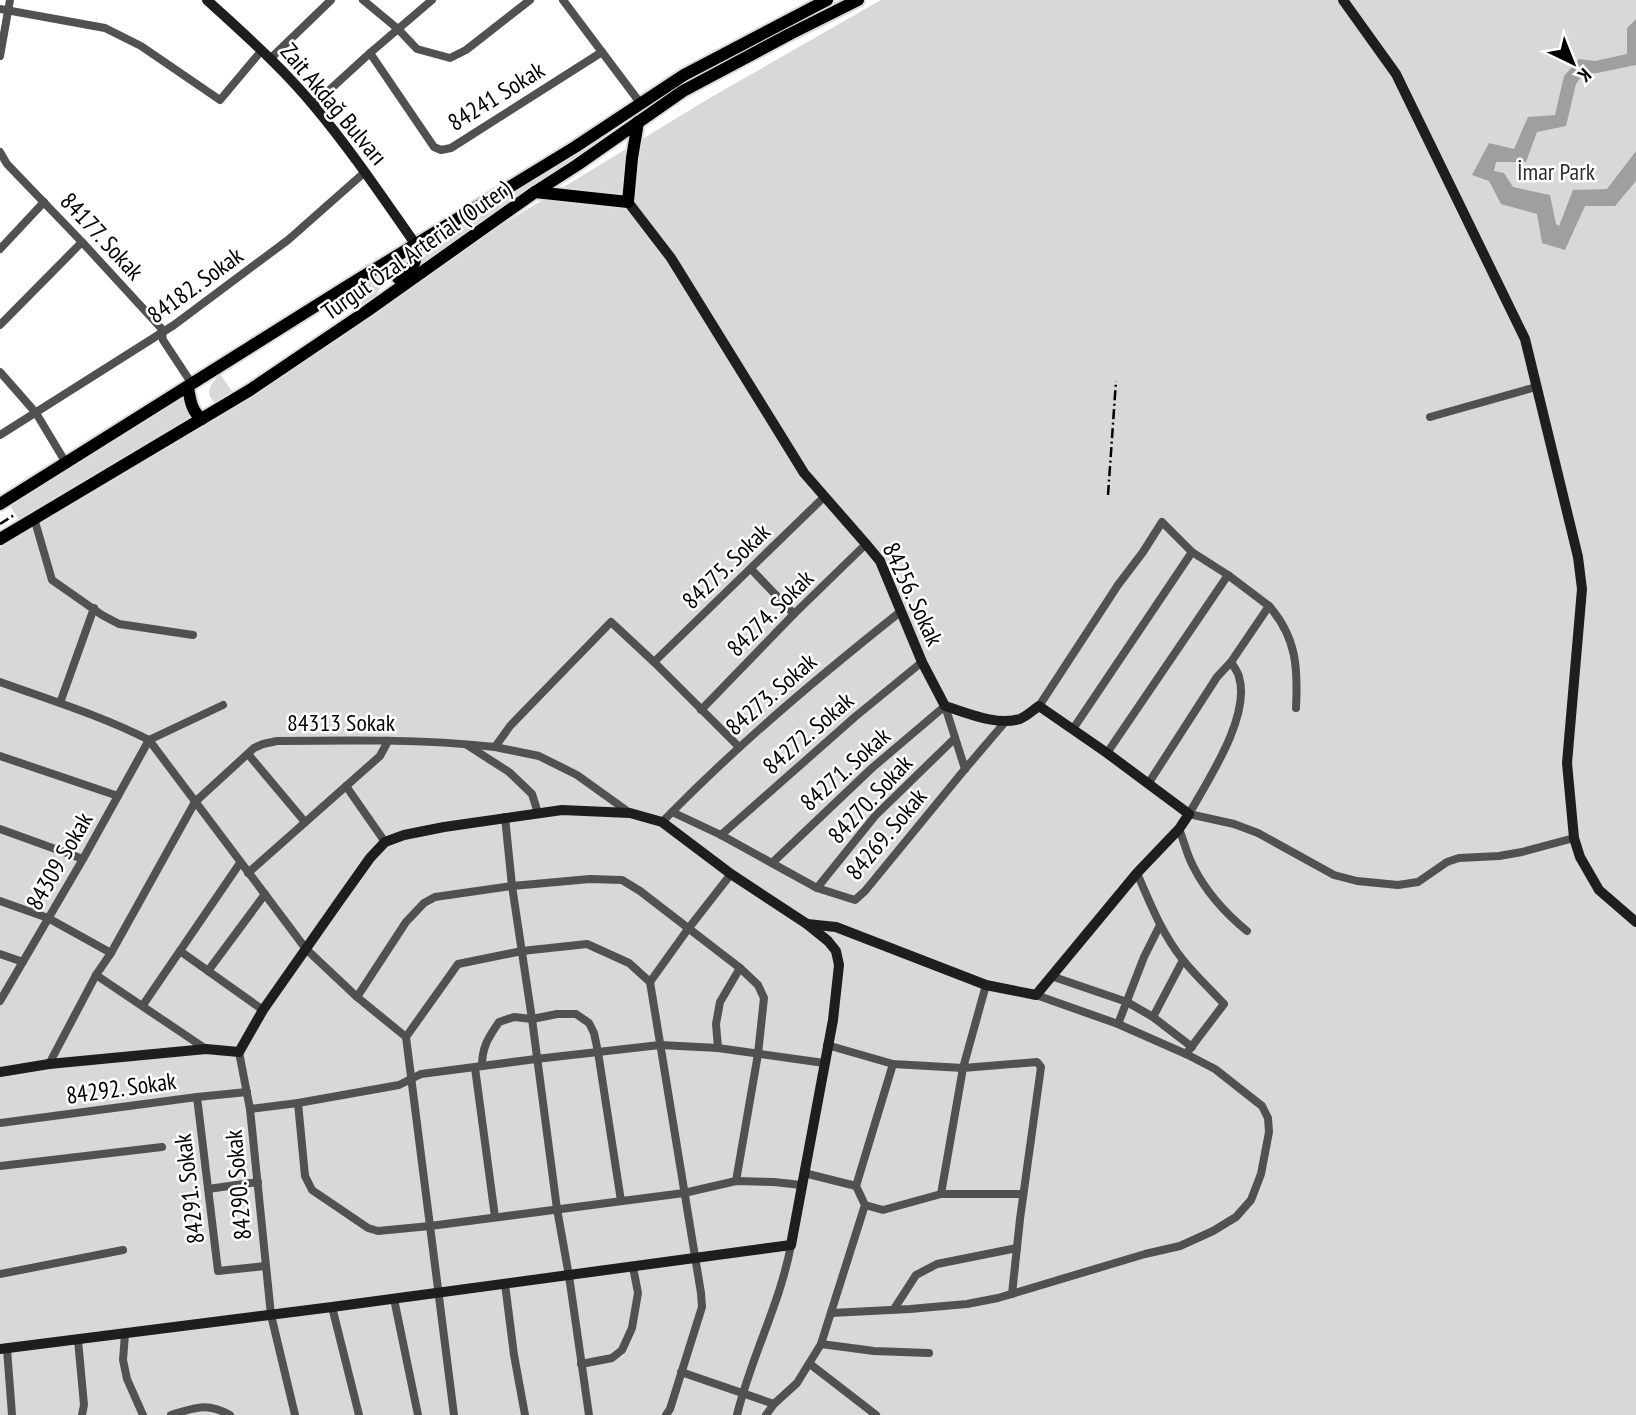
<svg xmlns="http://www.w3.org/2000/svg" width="1636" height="1415" viewBox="0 0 1636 1415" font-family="'PT Sans Narrow',sans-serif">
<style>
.green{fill:#d8d8d8}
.water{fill:#9f9f9f}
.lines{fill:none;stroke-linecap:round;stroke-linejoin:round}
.primary-casing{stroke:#dbdbdb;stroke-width:16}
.street{stroke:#515151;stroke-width:8}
.secondary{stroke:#1e1e1e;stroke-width:10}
.primary{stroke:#000;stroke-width:12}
.rail{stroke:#000;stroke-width:2.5;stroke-dasharray:10 3.5 2 3.5;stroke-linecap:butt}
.labels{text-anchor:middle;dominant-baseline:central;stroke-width:5;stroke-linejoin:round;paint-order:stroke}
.street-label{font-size:24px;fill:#000;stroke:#fff}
.park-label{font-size:24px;fill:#2f2f2f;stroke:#fff}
</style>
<rect width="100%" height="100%" fill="#fff"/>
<g class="green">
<polygon points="839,0 845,0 689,82 600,140 419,266 422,260 424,247 599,139 688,80"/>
<polygon points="881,0 1636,0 1636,1415 0,1415 0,548 204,422 411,280 708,99"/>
<polygon points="410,256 410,264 405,270 380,288 372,303 357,313 347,296"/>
<path d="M220,374L234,394L217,404C203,395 210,384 220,374Z"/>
<polygon points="181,397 186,406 199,415 19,520 10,506"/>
</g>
<polygon class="water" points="1636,19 1636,65 1597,73 1584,73 1576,84 1566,126 1537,132 1526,162 1496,162 1494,171 1504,173 1513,187 1550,195 1556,224 1559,226 1573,190 1607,189 1636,151 1636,181 1615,206 1585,206 1565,250 1542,243 1537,214 1501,204 1489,181 1472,175 1489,143 1514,149 1528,117 1555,115 1564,76 1579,59 1595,61 1627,54 1627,28"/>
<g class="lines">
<defs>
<g id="primary">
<polyline points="535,192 628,202 632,158 638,122"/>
<path d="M398,278C414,267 417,264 416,245"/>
<path d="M188,387C190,399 191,411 202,419"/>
<polyline points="0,504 349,285 575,147 684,75 827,0"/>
<polyline points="0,539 250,390 367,311 535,192 577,165 683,91 790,34 858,0"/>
</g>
</defs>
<use href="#primary" class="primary-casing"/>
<g class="street">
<polyline points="363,0 398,29 417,49 450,58 466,50 530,0"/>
<polyline points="563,0 641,104"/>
<polyline points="0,9 105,28 141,46 220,100 262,50"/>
<polyline points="370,53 434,147 441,150 451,148 602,52"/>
<polyline points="0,56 10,0"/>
<polyline points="270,59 331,0"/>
<polyline points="313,105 370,53 432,0"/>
<polyline points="0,152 7,164 82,242 161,328 163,340 192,384"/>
<polyline points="0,249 44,202"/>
<polyline points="0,325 82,242"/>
<polyline points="0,372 36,413 66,463"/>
<polyline points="1430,417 1536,387"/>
<polyline points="0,435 174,325 288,240 365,172"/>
<polyline points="34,518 52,580 102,615 119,624 193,635"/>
<polyline points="751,569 794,614"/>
<path d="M1269,606C1297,638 1298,669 1296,708"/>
<polyline points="654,662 824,497"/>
<path d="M1231,662C1234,667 1238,672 1239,677C1251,716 1208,780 1189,814L1234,824L1258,833L1334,875L1357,881L1398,885L1418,882L1447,862L1459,858L1499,856L1522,852L1574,838"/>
<path d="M0,682C50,700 102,716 149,740L306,949L357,997L406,1037"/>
<polyline points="60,703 94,608"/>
<polyline points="1039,706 1118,585 1143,552 1162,522 1192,552 1073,729"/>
<polyline points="701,710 794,614 866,544"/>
<polyline points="467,745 509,772 532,794 538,813"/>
<polyline points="495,747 539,756 577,775 630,813"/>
<polyline points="1107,753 1228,575"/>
<polyline points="248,754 305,822"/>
<polyline points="0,756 118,796"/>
<polyline points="1148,784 1217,677 1231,662 1269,606 1228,575 1192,552"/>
<polyline points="346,786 385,842"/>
<path d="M672,812C743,740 821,675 900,612"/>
<polyline points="505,817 512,886 532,1019 557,1209 569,1276 589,1415"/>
<polyline points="662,822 672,812 721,835 817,888 855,900 865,891 965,769 1006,721"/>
<polyline points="0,829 83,859"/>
<path d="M1179,829C1184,841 1187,855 1193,866C1206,892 1225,913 1247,931"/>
<polyline points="721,835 856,716 922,662"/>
<polyline points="772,863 872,768 945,706 965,769"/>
<polyline points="248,873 380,756 388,741"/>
<path d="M1137,873C1150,903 1162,934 1183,960C1195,975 1210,989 1224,1004L1186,1054"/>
<polyline points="817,888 875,816 954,739"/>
<polyline points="0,901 48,918 111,953"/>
<polyline points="180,951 263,1010"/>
<polyline points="0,954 23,962"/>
<polyline points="208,971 265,894"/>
<polyline points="96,975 206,1049"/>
<polyline points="1051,976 1127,1002 1153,1017 1192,1047"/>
<polyline points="650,982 688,929 731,874"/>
<polyline points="357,997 406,922 424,903 435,897 512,886 590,879 622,880 640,891 740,968 758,985 764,998 758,1054 736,1181"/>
<polyline points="0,1001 83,859 149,740 223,705"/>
<polyline points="143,1005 240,863"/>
<polyline points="1153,1017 1183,960"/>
<polyline points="1118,1024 1144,957 1160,925"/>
<polyline points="827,1045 893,1064 963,1068 1037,1062 1041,1067 1020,1219 1012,1294"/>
<polyline points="718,1048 716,1024 720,1002 740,968"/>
<polyline points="239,1052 250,1109 271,1315 295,1415"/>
<path d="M49,1064L96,975L111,953L195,802L254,748L263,744L277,741C349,740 423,739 495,747L510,726L611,622L654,662L739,747"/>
<path d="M482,1066C482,1047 488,1038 499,1022L514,1017L532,1019L557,1014H576L589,1023L594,1033L598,1052L621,1201"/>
<polyline points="475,1068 495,1217"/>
<polyline points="197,1097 218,1271 265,1266"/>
<polyline points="298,1103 305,1176 312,1190 368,1228 378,1231 430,1226 684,1193 736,1181 774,1182 801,1185"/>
<polyline points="250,1109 298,1103 399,1085 421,1074 536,1059 660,1045 718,1048 824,1063"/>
<polyline points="0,1123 197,1097 247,1092"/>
<polyline points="0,1166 162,1147"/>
<polyline points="856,1186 893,1064"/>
<polyline points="208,1189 258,1182"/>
<polyline points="941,1194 963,1068 986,985"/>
<polyline points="865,1205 883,1210 941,1194 1023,1194"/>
<polyline points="0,1274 123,1250"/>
<polyline points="505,1284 514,1355 525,1415"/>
<polyline points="394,1299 418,1415"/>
<polyline points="332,1307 359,1415"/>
<polyline points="894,1309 916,1275 937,1264 1017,1248"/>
<polyline points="831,1313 910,1309 967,1304 998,1298 1145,1254 1180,1246 1213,1231 1236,1217 1251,1200 1261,1174 1269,1132 1268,1118 1262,1106 1215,1069 1186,1054 1118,1024 1036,995"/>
<polyline points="125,1334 123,1360 127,1379 143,1415"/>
<polyline points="78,1340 84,1405 82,1415"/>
<polyline points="821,1344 874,1351 929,1353"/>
<polyline points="7,1349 12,1415"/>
<polyline points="581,1364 612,1358 622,1350 632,1328 638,1293 633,1267"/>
<polyline points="810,1364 876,1415"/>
<polyline points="681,1372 774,1404"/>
<path d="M171,1415C195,1408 206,1402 230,1415"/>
<polyline points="454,1415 406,1037 458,964 522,951 587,944 629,963 650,982 701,1293 702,1307 670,1409 666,1415"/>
<path d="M737,1415C751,1357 780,1304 791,1245"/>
<polyline points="766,1415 774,1404 797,1383 821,1344 865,1205 856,1186 804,1173"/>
</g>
<g class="secondary">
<path d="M207,0C244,34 282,67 314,106C351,150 383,198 416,245"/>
<polyline points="1343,0 1396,74 1525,339 1578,557 1582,589 1567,763 1574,838 1580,857 1599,890 1636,922"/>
<path d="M628,202L671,258L804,473L866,544L880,561L922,662L945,706C968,713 996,726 1020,719C1027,716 1033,710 1039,706L1107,753L1189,814L1179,829L1137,873L1036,995L986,985L836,927L807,924"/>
<polyline points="0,1072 49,1064 206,1049 239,1052 263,1010 338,903 370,858 385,842 404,835 444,827 562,810 630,813 662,822 731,874 807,924 828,941 836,951 839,965 833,1020 791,1245 332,1307 0,1349"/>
</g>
<use href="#primary" class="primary"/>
<g class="rail">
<polyline points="1108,495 1116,381"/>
<polyline points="0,524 14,515"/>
</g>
</g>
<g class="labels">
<g class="street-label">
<text transform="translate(496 96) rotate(-32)">84241 Sokak</text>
<text transform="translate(334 104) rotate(50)">Zait Akdağ Bulvarı</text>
<text transform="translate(102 236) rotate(47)">84177. Sokak</text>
<text transform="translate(416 250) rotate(-35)">Turgut Özal Arterial (Outer)</text>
<text transform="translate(195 285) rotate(-36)">84182. Sokak</text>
<text transform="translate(726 566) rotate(-44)">84275. Sokak</text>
<text transform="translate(913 594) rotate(65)">84256. Sokak</text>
<text transform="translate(770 613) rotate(-45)">84274. Sokak</text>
<text transform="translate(771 694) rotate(-41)">84273. Sokak</text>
<text x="341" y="722">84313 Sokak</text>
<text transform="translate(808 733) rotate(-41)">84272. Sokak</text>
<text transform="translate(845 769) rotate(-42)">84271. Sokak</text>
<text transform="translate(870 799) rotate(-47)">84270. Sokak</text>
<text transform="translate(886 834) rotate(-50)">84269. Sokak</text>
<text transform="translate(59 861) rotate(-60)">84309 Sokak</text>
<text transform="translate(121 1088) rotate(-8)">84292. Sokak</text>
<text transform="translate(238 1185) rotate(-95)">84290. Sokak</text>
<text transform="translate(189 1189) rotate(-97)">84291. Sokak</text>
</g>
<g class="park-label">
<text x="1556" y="171">İmar Park</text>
</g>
</g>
<g transform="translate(1573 63) rotate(137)" stroke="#ffffff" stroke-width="5" paint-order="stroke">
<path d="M0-5L12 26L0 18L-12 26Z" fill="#000000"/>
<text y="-10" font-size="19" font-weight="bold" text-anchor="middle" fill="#000000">K</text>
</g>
</svg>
